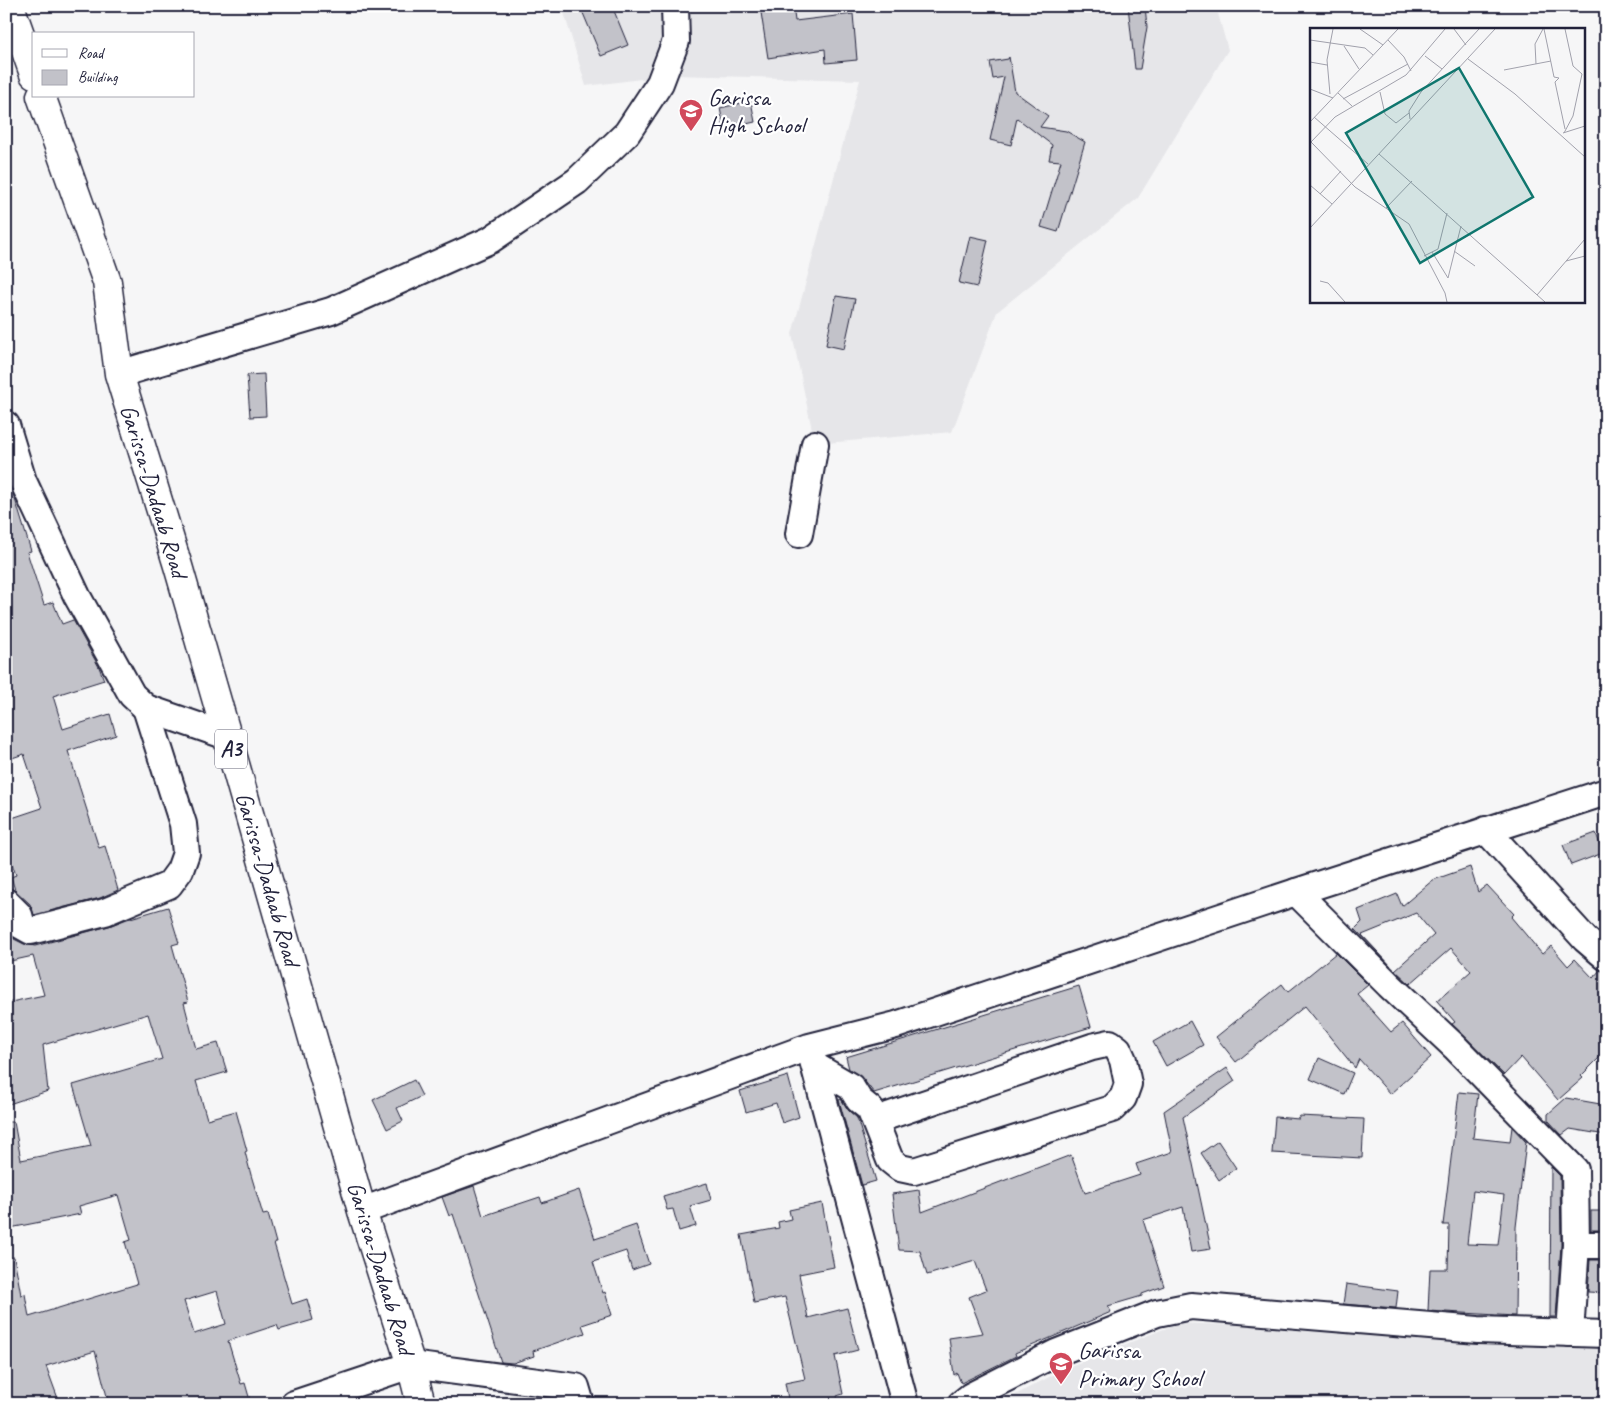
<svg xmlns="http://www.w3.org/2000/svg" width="1612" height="1410" viewBox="0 0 1612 1410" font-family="Caveat,sans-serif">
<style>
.built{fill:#e6e6e9}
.building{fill:#c2c2c9;stroke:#22223b;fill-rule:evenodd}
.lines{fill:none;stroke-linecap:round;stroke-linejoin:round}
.minor-casing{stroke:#22223b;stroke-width:30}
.highway-casing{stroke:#22223b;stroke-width:31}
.minor{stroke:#fff;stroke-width:26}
.highway{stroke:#fff;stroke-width:28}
.labels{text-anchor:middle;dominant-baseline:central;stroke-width:4.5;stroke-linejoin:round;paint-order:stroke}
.shield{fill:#fff;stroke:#646476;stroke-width:1}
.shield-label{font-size:22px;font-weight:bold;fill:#22223b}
.poi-label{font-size:24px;fill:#22223b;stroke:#fff;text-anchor:start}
.street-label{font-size:24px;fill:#22223b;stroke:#fff}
.inset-road{fill:none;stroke:#a1a1ac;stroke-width:1}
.view{fill:#0f766e;fill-opacity:0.15;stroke:#0f766e;stroke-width:2.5}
.inset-edge{fill:none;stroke:#22223b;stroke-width:2.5}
</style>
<rect width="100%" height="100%" fill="#f6f6f7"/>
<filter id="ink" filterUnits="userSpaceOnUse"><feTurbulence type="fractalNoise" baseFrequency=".02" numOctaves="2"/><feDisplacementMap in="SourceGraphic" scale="10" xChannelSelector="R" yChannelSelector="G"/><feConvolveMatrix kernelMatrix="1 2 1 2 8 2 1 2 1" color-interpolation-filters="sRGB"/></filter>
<g filter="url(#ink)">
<g class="built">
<polygon points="562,6 1216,6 1228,50 1138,198 997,312 952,432 815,444 792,334 860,80 673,75 586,86"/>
<polygon points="1179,1323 1606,1338 1606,1404 998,1404 1068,1367"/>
</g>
<g class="building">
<polygon points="580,6 612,6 628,45 601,56"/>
<polygon points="760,6 793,6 795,21 853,14 857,60 826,63 825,49 768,58"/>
<polygon points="1128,6 1145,6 1147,27 1140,69 1135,69"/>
<polygon points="1009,57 1015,92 1048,116 1040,127 1066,131 1085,142 1058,232 1041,227 1061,161 1049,160 1052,145 1017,118 1011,145 990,140 1004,77 993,79 990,62 1008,59"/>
<polygon points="751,101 755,122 724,129 720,108"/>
<polygon points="970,236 988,240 977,287 959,283"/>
<polygon points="836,296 855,299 844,349 826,345"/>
<polygon points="264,374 266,416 250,417 247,375"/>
<polygon points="6,484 8,484 15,499 31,551 27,552 44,605 53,602 62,624 73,620 99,667 104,680 53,696 63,729 110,714 116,735 68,751 99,848 105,846 118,890 100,898 34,915 30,904 15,890 11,877 16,875 6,847 6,820 42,808 24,754 6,760"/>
<polygon points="1596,833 1603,853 1571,865 1563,845"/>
<polygon points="1470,867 1478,892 1487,885 1514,914 1511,917 1542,954 1551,946 1568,966 1575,959 1593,978 1600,970 1606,972 1606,1051 1581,1076 1583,1078 1558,1100 1521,1057 1504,1075 1452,1024 1455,1022 1437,1001 1471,971 1451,948 1410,984 1395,970 1434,935 1416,913 1362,935 1391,966 1355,929 1362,922 1358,910 1397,894 1402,906 1433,880"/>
<path d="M168,907L179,943L172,945L188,1002L184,1003L196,1049L218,1043L227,1072L196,1081L207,1119L236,1111L247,1151L245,1152L251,1175L263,1215L268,1214L276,1243H274L292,1304L307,1299L313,1320L279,1330L277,1325L228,1341L241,1384L245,1383L251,1404H109L95,1351L46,1366L60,1404H6V1258L14,1257L21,1295L25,1294L29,1317L137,1284L125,1242L131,1240L118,1195L79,1206L81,1214L10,1228L6,1209V1122H14L21,1160L91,1146L73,1085L162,1059L148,1014L43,1045L48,1091L6,1105V1003L44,995L33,956L6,962V933H9L14,939L24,944L35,946L109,926L127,919ZM217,1291L226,1324L194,1334L184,1301Z"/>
<polygon points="1336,953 1368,985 1357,994 1391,1032 1402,1023 1431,1057 1390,1094 1359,1059 1355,1068 1305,1006 1236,1062 1216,1037 1282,984 1288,992"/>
<polygon points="1079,986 1091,1027 874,1093 863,1079 849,1069 846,1057"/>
<polygon points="1190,1021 1203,1045 1166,1066 1153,1042"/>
<polygon points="1319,1058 1353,1073 1344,1094 1310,1079"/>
<polygon points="1227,1068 1235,1081 1183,1117 1211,1249 1191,1252 1183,1207 1143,1220 1164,1286 1142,1294 1142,1296 1108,1306 1111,1312 1015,1353 1016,1356 961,1383 957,1373 954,1375 949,1338 983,1333 969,1297 986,1290 975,1261 927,1275 920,1251 899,1250 892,1194 919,1190 922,1212 1071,1155 1085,1193 1140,1175 1136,1164 1172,1152 1164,1111"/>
<polygon points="788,1076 799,1117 782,1123 776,1103 746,1112 740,1091"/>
<polygon points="414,1080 422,1096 397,1108 403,1121 387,1129 373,1100"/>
<path d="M1459,1092L1478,1094L1473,1138L1510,1142L1512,1127L1526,1142L1516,1227L1515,1316L1428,1311L1430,1269H1448L1449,1225H1443ZM1473,1191L1504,1195L1498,1245L1467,1244Z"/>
<polygon points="1566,1098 1606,1105 1606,1135 1570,1129 1562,1135 1548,1120 1548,1114"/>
<polygon points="841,1099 849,1111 857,1118 876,1181 862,1185 839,1100"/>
<polygon points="1299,1116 1364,1119 1362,1158 1272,1153 1275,1117 1299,1119"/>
<polygon points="1218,1141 1236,1168 1219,1180 1201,1153"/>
<polygon points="1551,1167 1560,1176 1561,1245 1556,1317 1550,1317"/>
<polygon points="707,1183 711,1200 690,1206 696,1226 679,1231 673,1209 667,1210 663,1196"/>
<polygon points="474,1186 483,1216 540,1197 542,1203 579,1190 595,1239 636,1225 649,1264 632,1270 626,1251 593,1262 603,1293 605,1292 612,1315 582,1325 585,1333 533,1351 534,1356 513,1363 501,1362 453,1214 449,1216 442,1197"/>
<polygon points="822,1203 834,1267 799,1274 808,1318 847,1308 858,1350 835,1356 843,1394 837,1396 839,1404 789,1404 785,1383 805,1379 785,1297 754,1303 741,1235 779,1228 778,1222 791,1219 789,1210"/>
<rect x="1591" y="1211" width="15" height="19"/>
<polygon points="1590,1260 1606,1260 1606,1293 1588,1292"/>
<polygon points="1346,1284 1398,1291 1396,1308 1343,1304"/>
</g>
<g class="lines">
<defs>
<g id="minor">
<polyline points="119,374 331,311 490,240 577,181 627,133 660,83 676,41 675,6"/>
<polyline points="6,425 23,481 77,596 132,695 146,708 227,736"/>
<polyline points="799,534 815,444"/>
<polyline points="1486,830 1585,939 1606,957"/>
<polyline points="1296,892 1389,985 1455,1047 1575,1170 1576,1245 1570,1333"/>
<polyline points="6,902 19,915 22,926 31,931 105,912 169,885 180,870 186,853 183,824 146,708"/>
<polyline points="812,1057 905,1404"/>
<polyline points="815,1066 851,1087 859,1100 870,1109 890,1160 900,1168 914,1171 1112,1109 1123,1098 1128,1084 1123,1060 1118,1049 1110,1043 1092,1047 876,1120"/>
<polyline points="362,1211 809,1047 896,1025 1296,892 1606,792"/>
<polyline points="1576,1245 1606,1245"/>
<polyline points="294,1404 411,1365 576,1387 581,1404"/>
<polyline points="961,1404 971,1396 1056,1353 1157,1313 1191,1306 1478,1330 1606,1334"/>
</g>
<g id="highway">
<polyline points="10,6 34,74"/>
<polyline points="41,96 107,282 119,374 178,566 227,736 362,1211 411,1365 421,1404"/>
</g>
</defs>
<use href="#minor" class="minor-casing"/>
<use href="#highway" class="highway-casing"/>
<use href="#minor" class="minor"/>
<use href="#highway" class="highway"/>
</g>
</g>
<defs>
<symbol id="school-pin" viewBox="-11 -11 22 30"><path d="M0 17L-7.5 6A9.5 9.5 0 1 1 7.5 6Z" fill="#d1495b" stroke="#fff"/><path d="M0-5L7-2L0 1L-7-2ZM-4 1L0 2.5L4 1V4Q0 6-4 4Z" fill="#fff"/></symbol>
</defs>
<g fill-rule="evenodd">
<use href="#school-pin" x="677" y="97" width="28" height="38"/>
<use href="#school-pin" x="1047" y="1350" width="28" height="38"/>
</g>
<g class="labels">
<rect class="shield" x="215" y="729.5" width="32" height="39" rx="4"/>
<g class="shield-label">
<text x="231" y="749">A3</text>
</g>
<g class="poi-label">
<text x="708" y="97">Garissa<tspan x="708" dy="28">High School</tspan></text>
<text x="1078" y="1350">Garissa<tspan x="1078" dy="28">Primary School</tspan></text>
</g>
<g class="street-label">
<text transform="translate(154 491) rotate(73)">Garissa-Dadaab Road</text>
<text transform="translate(268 879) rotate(74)">Garissa-Dadaab Road</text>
<text transform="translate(381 1268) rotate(73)">Garissa-Dadaab Road</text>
</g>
</g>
<g transform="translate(1310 28)">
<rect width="275" height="275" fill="#f6f6f7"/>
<path class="inset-road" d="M50,1L73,17M144,1L156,17M234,1L244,49L249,50L245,54L255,101M0,12L55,20L63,27M78,12L94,29L101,43M34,18L49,41M115,28L132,41M158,31L205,66L275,129M0,34L17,37M226,36L225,16L233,1M194,42L241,33M0,61L23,70M70,64L75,86L86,95L99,85M28,65L42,78M20,66L17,32L23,1M33,71L98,36M4,89L58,136M100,91L99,83L111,64L169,1M0,94L88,1M253,105L275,98M254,105L263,88L272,46L263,38L255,1M1,114L45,159L99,196L135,265L137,274M1,114L25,89L96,47L135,1M69,126L235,274M0,157L22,176M10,166L31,143M76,180L102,153M0,200L185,1M144,223L165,238M122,224L138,250M114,228L128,221L137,185M256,233L275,228M138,250L151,198M10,253L18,255L35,274M227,267L275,211"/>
<path class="view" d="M149,40L223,169L110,235L36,105Z"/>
<rect width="275" height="275" class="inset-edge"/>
</g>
<rect width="1612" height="1410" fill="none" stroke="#fff" stroke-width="25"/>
<rect x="12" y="12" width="1587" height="1385" fill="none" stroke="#22223b" stroke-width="2" filter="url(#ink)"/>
<rect x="32" y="32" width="162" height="65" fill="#ffffff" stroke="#a7a7b1"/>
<rect x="42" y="49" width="25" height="8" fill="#ffffff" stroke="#a7a7b1"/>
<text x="78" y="58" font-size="15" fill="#22223b">Road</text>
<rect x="42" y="70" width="25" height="15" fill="#c2c2c9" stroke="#a7a7b1"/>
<text x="78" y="82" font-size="15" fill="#22223b">Building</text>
</svg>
